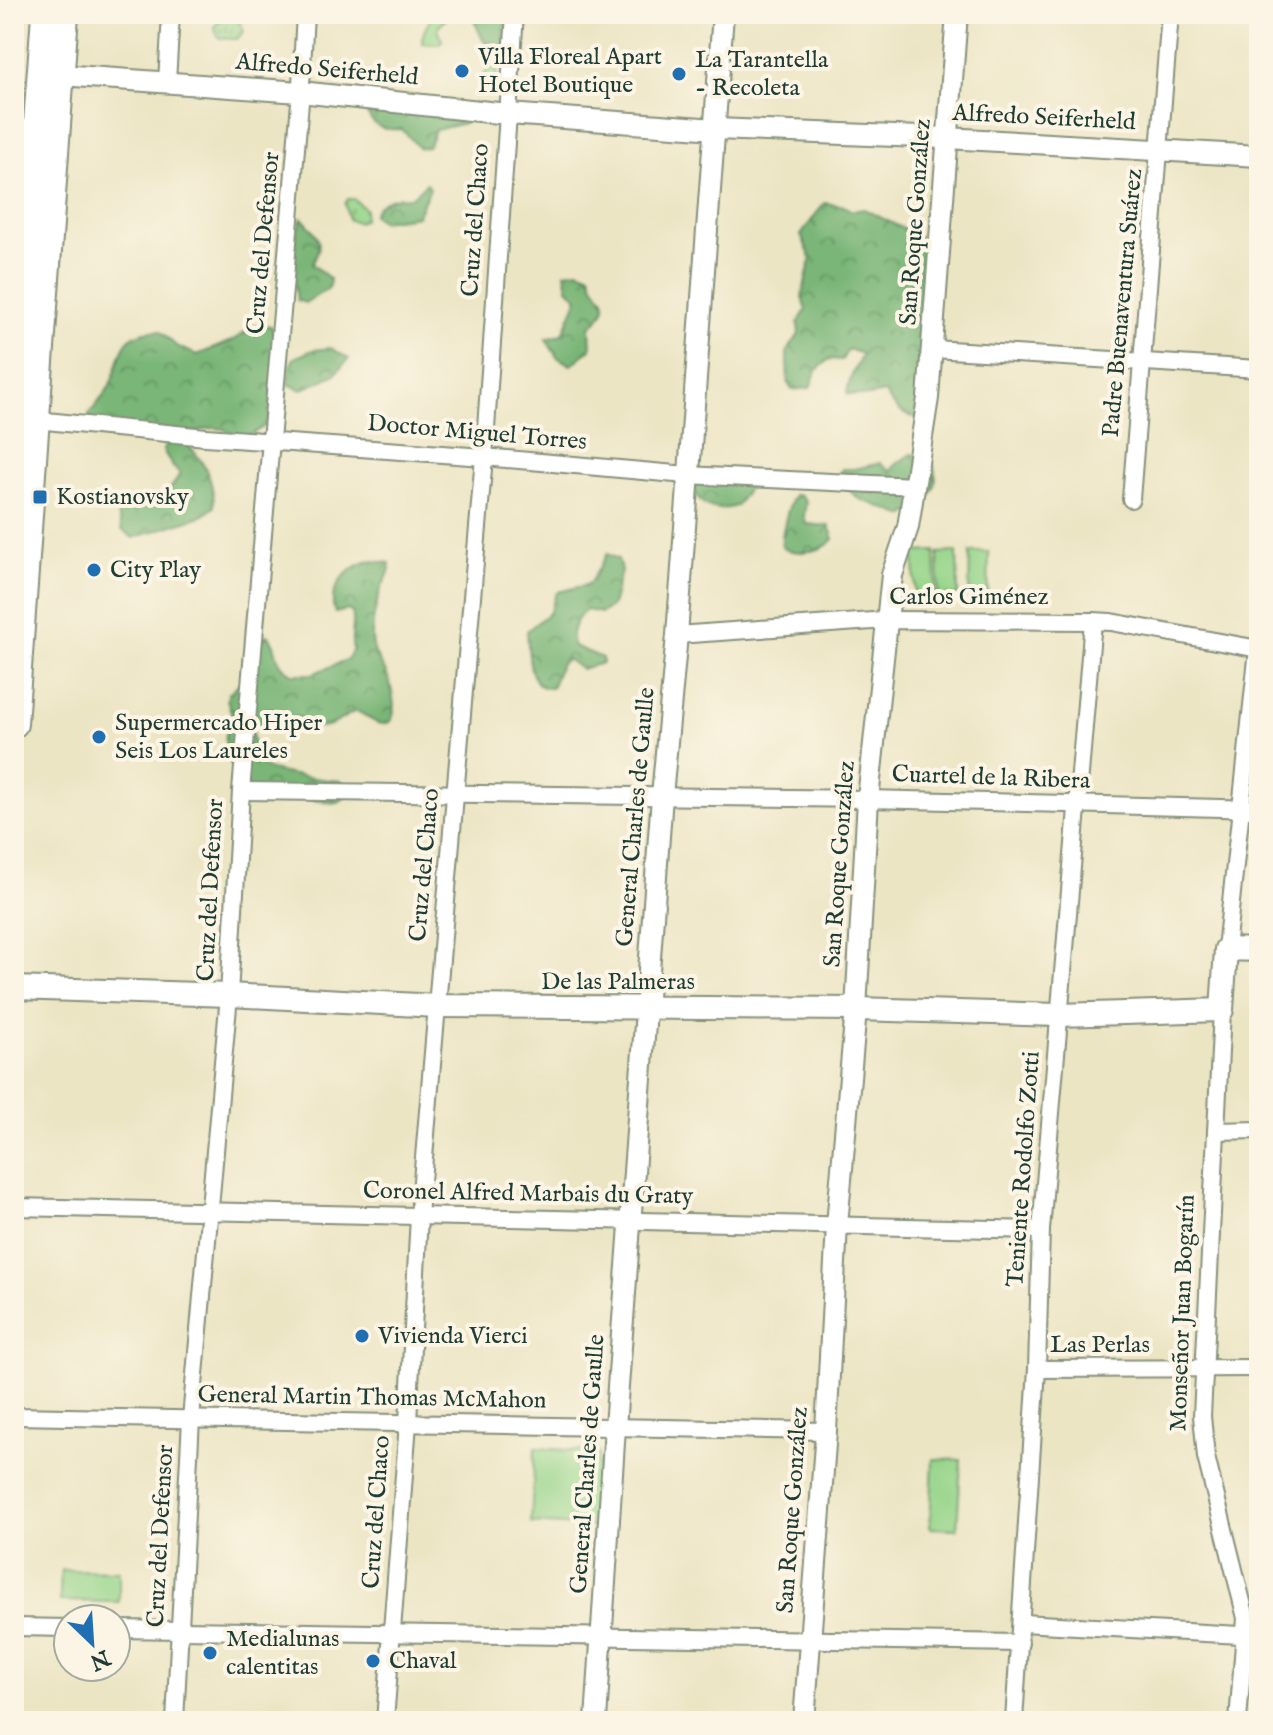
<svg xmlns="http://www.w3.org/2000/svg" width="1273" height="1735" viewBox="0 0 1273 1735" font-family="'IM FELL English',serif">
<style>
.grass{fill:url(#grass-tufts);stroke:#5c8960;stroke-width:2}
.forest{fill:url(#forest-crowns);stroke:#4c7a56;stroke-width:2}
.garden{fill:#98d58b;stroke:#5c8960;stroke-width:2}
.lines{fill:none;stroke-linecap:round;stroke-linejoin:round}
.minor-casing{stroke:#86917c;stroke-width:20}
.tertiary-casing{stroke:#86917c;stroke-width:24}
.secondary-casing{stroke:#86917c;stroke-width:26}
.trunk-casing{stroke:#86917c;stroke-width:30}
.minor{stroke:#fff;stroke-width:16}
.tertiary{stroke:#fff;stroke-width:20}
.secondary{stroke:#fff;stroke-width:22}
.trunk{stroke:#fff;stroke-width:26}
.poi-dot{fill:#1f6fb2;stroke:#fcf5e5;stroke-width:3}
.labels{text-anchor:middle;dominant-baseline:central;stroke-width:8;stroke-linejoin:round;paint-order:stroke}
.poi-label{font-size:24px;fill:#1f3d34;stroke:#fcf5e5;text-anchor:start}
.street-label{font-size:24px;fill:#1f3d34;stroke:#fcf5e5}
</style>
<defs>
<pattern id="grass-tufts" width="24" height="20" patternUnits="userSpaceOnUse" patternTransform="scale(2)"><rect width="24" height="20" fill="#98d58b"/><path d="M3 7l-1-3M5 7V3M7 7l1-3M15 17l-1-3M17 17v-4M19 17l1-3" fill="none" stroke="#7bae72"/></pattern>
<pattern id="forest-crowns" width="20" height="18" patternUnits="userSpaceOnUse" patternTransform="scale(2)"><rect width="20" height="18" fill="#7ab677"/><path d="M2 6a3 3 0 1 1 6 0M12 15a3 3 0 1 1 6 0" fill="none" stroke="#639562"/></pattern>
</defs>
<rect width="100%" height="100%" fill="#fcf5e5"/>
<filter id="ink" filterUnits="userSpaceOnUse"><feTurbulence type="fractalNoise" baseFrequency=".0125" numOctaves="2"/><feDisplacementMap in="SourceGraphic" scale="16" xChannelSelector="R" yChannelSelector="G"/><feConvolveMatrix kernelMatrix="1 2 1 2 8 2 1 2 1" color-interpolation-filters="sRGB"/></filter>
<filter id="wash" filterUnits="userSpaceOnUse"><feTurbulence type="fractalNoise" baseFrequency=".006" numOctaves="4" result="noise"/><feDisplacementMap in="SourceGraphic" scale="32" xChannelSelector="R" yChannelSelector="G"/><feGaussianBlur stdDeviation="1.8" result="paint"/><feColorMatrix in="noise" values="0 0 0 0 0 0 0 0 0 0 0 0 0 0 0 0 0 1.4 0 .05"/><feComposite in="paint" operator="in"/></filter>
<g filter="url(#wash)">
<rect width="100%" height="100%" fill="#ece5c4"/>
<g class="grass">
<path d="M437,14H452L440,24L438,29L442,40L439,44L422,43C422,34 428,19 437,14Z"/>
<polygon points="237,17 244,31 237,39 219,38 214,27 222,18"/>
<polygon points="493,63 497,71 496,91 485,95 479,90 482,77"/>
<polygon points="348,199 354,199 365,209 364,219 358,222 349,220 345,204"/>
</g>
<g class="forest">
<polygon points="479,14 506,14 505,43 493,52 482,38 474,20"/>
<path d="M372,109L466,116L465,123L435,130L428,147L419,148L402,129C384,130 377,130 367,114Z"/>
<path d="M427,183L430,188L417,216L381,221L373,215C379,198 395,197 411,197Z"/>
<path d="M824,203L844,206L852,211L864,209L924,239L931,254L922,418C902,416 896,410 885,393L868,396L847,394C848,379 856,369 862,354L848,349L842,360L829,359L816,371L810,388L792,390L788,383L787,352L799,334L798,323L806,310L802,297L811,258L801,235Z"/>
<path d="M302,218C318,235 325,242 312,264L330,279L329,288L305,303L297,300C293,274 290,242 302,218Z"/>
<path d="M578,270L591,275C592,297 623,297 590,327L591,349L571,365L557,357L546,339L560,335L564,331L578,298L568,288L565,272Z"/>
<path d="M262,325L271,326L278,338L268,424L252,434L238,438C224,427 214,425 197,432L105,437L92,423L89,414C96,405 104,397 109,387C124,359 115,330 160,331L176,346L197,355L232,341L252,327Z"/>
<polygon points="331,348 349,359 334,375 301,390 288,384 289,368 294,358 313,350"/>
<path d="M182,440C203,457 214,480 214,507L204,515L133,538L122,530L117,512C122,508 128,504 134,502C160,490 164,505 180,473L172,466L163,450L165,446Z"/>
<path d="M911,454L929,455C945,489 931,497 904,516L859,499L836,478L842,469H854L880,463L891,471L896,464Z"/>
<path d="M702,480L750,485L736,506C715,513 696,507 694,483Z"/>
<path d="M794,495L801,496L806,502L804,515L806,524L829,526L834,539C823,552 796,556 782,547C780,537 789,503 794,495Z"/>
<path d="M607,554L618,559L621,571L612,606L601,613L587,610C576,617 568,634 574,646L602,658L603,663L581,669L567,659L561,663L551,688C526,690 529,648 527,631L550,612L555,596L558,592L586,585L591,582Z"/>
<path d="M372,561L390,563C391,575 383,581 380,592C375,608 370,631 373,647C375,658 383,665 387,675C391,685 399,716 389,722C376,729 366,713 355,711C343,717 330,730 316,726C308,724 304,718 297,717L257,725L252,729C252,737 257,759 261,765C267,773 328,780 341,781L348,790C342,808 330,802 314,800L310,796L251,794L242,773L233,767L227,757L225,738L232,715L227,699L229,693L243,680L251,641L268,635C281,650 270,659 292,674H312L347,660L353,649C349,636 356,624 352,612L347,610L335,613C326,589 349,564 372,561Z"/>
</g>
<g class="garden">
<polygon points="935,551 936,593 915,594 914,552"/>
<polygon points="957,552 958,595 939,596 938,553"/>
<polygon points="970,552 989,552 988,593 969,593"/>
<polygon points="535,1448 599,1452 595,1527 531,1523"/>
<polygon points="933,1459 961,1460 957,1529 930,1528"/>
<polygon points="61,1570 119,1571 119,1602 60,1601"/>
</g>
</g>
<g filter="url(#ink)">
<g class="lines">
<defs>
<g id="minor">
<polyline points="167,82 171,14"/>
<polyline points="933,349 1259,369"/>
<polyline points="36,420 206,437 484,457 687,475 915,486"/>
<polyline points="1131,499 1170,14"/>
<polyline points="677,635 887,620 1093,621 1111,622 1259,649"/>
<polyline points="241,791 868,799 1259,809"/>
<polyline points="1226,949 1258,649"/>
<polyline points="1222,1010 1202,1416 1206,1457 1246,1618 1238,1721"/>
<polyline points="1216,1131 1259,1130"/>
<polyline points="14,1207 1041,1230"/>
<polyline points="1037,1369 1259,1368"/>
<polyline points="14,1416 826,1431"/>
<polyline points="1022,1623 1259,1636"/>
<polyline points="14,1627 68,1628"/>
<polyline points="116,1629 1020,1643"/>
<polyline points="175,1721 191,1419 229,995 241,791 300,102 305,14"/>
<polyline points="385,1721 408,1423 419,1216 484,457 515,14"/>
<polyline points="1014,1721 1037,1369 1041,1230 1093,621"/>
</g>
<g id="tertiary">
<polyline points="60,75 300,92 508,114 716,129 947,138 1259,156"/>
<polyline points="596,1721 615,1427 662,796 677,635 723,14"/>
<polyline points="804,1721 826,1431 837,1225 856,1009 868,799 892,575 908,527 928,398 957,14"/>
</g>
<polyline id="secondary" points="14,988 229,995 437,1006 856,1009 1059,1015 1222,1010 1226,949 1259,950"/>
<g id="trunk">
<polyline points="14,437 45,14"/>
<polyline points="14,724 65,14"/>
</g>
</defs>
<use href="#minor" class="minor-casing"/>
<use href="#tertiary" class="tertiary-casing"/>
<use href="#secondary" class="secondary-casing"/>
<use href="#trunk" class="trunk-casing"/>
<use href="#minor" class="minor"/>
<use href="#tertiary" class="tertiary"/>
<use href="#secondary" class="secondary"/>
<use href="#trunk" class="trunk"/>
</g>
</g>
<g class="poi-dot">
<circle cx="462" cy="71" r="8"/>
<circle cx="679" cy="74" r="8"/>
<rect x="32" y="489" width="16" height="16" rx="4"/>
<circle cx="94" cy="570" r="8"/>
<circle cx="99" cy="737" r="8"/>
<circle cx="362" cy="1336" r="8"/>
<circle cx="210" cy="1653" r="8"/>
<circle cx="373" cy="1661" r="8"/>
</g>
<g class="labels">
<g class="poi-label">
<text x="478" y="57">Villa Floreal Apart<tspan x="478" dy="28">Hotel Boutique</tspan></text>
<text x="695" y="60">La Tarantella<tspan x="695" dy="28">- Recoleta</tspan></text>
<text x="56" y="497">Kostianovsky</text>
<text x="110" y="570">City Play</text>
<text x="115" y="723">Supermercado Hiper<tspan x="115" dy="28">Seis Los Laureles</tspan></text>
<text x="378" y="1336">Vivienda Vierci</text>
<text x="226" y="1639">Medialunas<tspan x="226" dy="28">calentitas</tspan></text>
<text x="389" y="1661">Chaval</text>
</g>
<g class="street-label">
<text transform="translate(327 70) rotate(5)">Alfredo Seiferheld</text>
<text transform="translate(1044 118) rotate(3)">Alfredo Seiferheld</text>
<text transform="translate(476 220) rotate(-86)">Cruz del Chaco</text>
<text transform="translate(916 222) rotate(-86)">San Roque González</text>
<text transform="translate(264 243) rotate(-85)">Cruz del Defensor</text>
<text transform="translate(1123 303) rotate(-85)">Padre Buenaventura Suárez</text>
<text transform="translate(477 433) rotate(5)">Doctor Miguel Torres</text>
<text x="969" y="597">Carlos Giménez</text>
<text transform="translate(991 778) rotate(2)">Cuartel de la Ribera</text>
<text transform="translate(636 817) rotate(-85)">General Charles de Gaulle</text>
<text transform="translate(840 864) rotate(-86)">San Roque González</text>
<text transform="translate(425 865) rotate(-85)">Cruz del Chaco</text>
<text transform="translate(211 890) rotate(-87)">Cruz del Defensor</text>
<text x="618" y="982">De las Palmeras</text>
<text transform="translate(1024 1169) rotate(-86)">Teniente Rodolfo Zotti</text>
<text transform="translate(528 1194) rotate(1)">Coronel Alfred Marbais du Graty</text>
<text transform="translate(1183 1313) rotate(-88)">Monseñor Juan Bogarín</text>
<text x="1100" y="1345">Las Perlas</text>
<text transform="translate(372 1398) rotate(1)">General Martin Thomas McMahon</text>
<text transform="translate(588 1464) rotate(-86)">General Charles de Gaulle</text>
<text transform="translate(793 1510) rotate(-86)">San Roque González</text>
<text transform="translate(377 1512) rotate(-86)">Cruz del Chaco</text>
<text transform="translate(161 1536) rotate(-87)">Cruz del Defensor</text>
</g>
</g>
<rect width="1273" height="1735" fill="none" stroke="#fcf5e5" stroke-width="48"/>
<g transform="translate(92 1643) rotate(155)"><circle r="38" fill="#fcf5e5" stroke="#a4ab9e" stroke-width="2"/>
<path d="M0-6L14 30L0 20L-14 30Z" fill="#1f6fb2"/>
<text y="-12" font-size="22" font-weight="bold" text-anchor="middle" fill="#1f3d34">N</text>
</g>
</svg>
